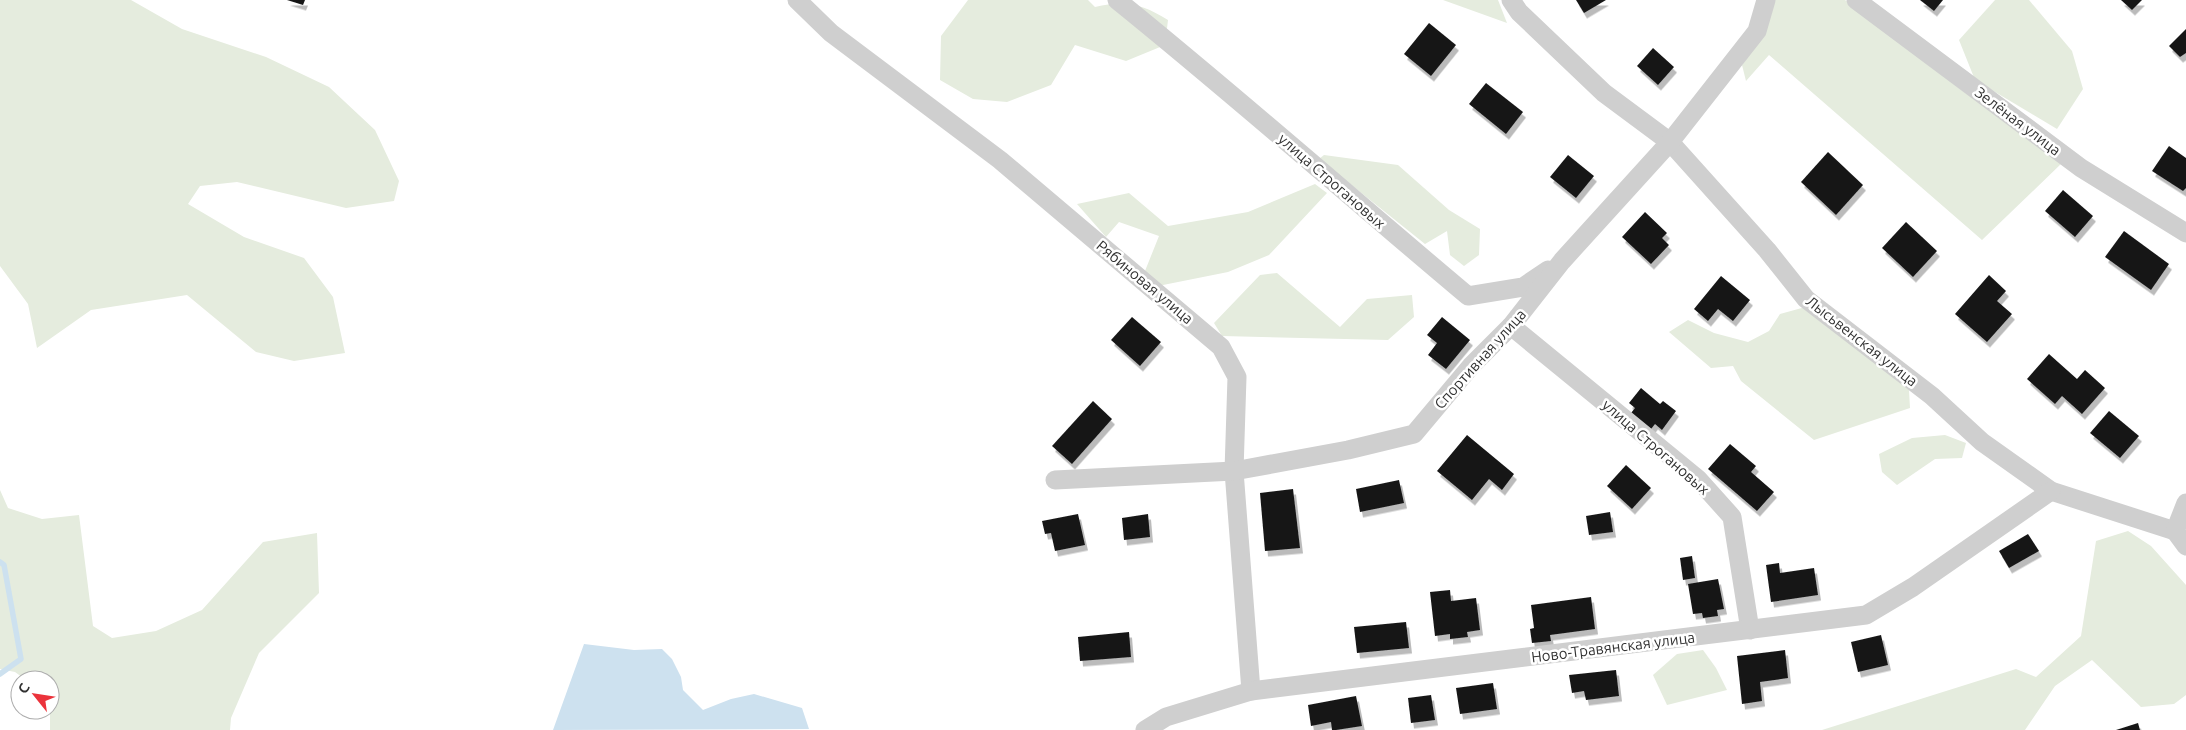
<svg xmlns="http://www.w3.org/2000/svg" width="2186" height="730" viewBox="0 0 2186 730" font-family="Ubuntu,sans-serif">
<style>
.green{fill:#e5ecde}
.water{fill:#cde1ef}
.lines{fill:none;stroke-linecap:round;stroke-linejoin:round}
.stream{stroke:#cde1ef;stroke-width:5.5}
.building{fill:#191919;filter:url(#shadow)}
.minor{stroke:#cfcfcf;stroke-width:19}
.labels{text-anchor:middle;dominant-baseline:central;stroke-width:5;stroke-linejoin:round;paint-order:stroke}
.street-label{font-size:15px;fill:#323232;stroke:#fff}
</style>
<defs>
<filter id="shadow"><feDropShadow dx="3" dy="5.5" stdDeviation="0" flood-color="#0004"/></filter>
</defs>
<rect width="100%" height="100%" fill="#fff"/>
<g class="green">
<polygon points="0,0 131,0 182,29 266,57 329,87 375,130 399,181 394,201 346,208 237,182 200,186 188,204 244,237 304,258 333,297 345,353 294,361 256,352 187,295 91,310 37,348 28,304 0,266"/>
<path d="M968,0H1088L1095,7C1125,0 1143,4 1168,20L1165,45L1126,61L1075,45L1051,85L1007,102L973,99L940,80L941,36Z"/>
<polygon points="1443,0 1498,0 1507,23"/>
<polygon points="1775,0 1845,0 1960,89 2062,163 1982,240 1769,55 1746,81 1742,65 1759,42"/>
<polygon points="1995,0 2029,0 2072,51 2083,89 2057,129 1975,80 1959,40"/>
<polygon points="1324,155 1398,165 1449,210 1480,229 1479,255 1464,266 1450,255 1447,231 1425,244 1319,159"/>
<polygon points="1315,184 1327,193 1269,255 1228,272 1158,286 1145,271 1159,236 1119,222 1106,237 1077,204 1129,193 1168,226 1248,212"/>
<polygon points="1277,273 1340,327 1367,299 1412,295 1414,317 1388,340 1222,336 1214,323 1260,275"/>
<polygon points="1809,306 1909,390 1910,408 1814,440 1741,381 1733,366 1711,368 1669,332 1688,320 1714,333 1748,342 1769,331 1780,314"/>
<polygon points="1945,435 1966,443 1962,458 1935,459 1897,485 1882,472 1879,454 1912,438"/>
<polygon points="0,490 8,508 42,519 79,515 93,626 112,638 156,631 202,610 263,542 317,533 319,593 259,653 231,718 230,730 50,730 50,680 26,680 15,672 0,669"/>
<polygon points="2128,531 2151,546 2186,585 2186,695 2174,704 2141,707 2092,660 2055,686 2025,730 1822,730 2016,669 2036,677 2081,636 2096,541"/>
<polygon points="1703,650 1716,668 1727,690 1667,705 1653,675 1677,654"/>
</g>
<polygon class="water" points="584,644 634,650 662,649 672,659 681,677 683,690 703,710 731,699 754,694 802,708 809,729 553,730"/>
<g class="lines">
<polyline class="stream" points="0,562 4,565 21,659 0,674"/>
</g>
<g class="building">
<polygon points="287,0 305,0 303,5"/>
<polygon points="1576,0 1606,0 1584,13"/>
<polygon points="1920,0 1943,0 1934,11"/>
<polygon points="2121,0 2142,0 2132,10"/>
<polygon points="1429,23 1456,45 1431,76 1404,54"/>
<polygon points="2186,29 2186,53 2180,57 2169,46"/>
<polygon points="1653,48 1674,67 1658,85 1637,66"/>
<polygon points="1486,83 1523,112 1506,134 1469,104"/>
<polygon points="2169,146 2186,158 2186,188 2183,191 2152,171"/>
<polygon points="1828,152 1863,185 1836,215 1801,182"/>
<polygon points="1568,155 1594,176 1576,198 1550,177"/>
<polygon points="2063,190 2093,216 2075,237 2045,211"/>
<polygon points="1645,212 1667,233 1662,238 1669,245 1651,264 1622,237"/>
<polygon points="1906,222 1937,251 1913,277 1882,248"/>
<polygon points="2124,231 2169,264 2151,290 2105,257"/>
<polygon points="1989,275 2006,291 1997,301 2012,314 1987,342 1955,314"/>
<polygon points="1721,276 1750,300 1733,321 1718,309 1708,321 1694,309"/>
<polygon points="1132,317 1161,342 1140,366 1111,340"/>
<polygon points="1442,317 1470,340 1446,369 1428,355 1437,343 1427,335"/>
<polygon points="2049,354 2077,379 2085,370 2105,388 2082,414 2062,396 2055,404 2027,379"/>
<polygon points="1641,388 1660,404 1663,401 1676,411 1662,430 1655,424 1651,429 1631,413 1635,408 1629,403"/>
<polygon points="1093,401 1112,419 1072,464 1052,446"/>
<polygon points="2109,411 2139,436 2120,458 2090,433"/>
<polygon points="1467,435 1514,474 1502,490 1489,479 1472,500 1437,471"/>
<polygon points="1730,444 1756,466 1751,472 1774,492 1757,511 1708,469"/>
<polygon points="1626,465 1651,488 1632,509 1607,486"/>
<polygon points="1399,480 1404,503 1360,512 1356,489"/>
<polygon points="1293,489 1300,548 1265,551 1260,493"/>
<polygon points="1610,512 1613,532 1589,535 1586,516"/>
<polygon points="1078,514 1085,545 1055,551 1051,533 1045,534 1042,521"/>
<polygon points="1148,514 1150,537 1124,540 1122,518"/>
<polygon points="2028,534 2039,551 2009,568 1999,551"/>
<polygon points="1692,556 1695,578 1683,580 1680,558"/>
<polygon points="1779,563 1780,573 1814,568 1818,595 1771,602 1766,565"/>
<polygon points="1718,579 1724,609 1717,610 1718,616 1703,618 1702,613 1693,614 1688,584"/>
<polygon points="1450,590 1451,601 1476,598 1480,630 1467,632 1468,637 1450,639 1450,634 1435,636 1430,592"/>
<polygon points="1591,597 1595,629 1550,635 1551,641 1532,643 1530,629 1534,628 1531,605"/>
<polygon points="1406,622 1409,648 1357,653 1354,627"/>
<polygon points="1129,632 1131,657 1080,661 1078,637"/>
<polygon points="1881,635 1888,665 1858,672 1851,642"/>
<polygon points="1785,650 1788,678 1760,682 1762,701 1742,704 1737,656"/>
<polygon points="1616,670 1619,696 1586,700 1584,691 1572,693 1569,675"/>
<polygon points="1493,683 1497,709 1460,714 1456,688"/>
<polygon points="1431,695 1435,720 1411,723 1408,698"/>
<polygon points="1356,696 1362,726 1336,730 1332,730 1331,722 1311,726 1308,705"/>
<polygon points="2138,723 2140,730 2116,730"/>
</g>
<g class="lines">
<g class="minor">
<polyline points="797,0 831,33 1000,160 1221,347 1237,377 1234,471 1251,691"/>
<path d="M1117,0C1236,96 1350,197 1468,296L1523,287L1548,270"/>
<polyline points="1511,0 1519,12 1604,93 1670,142 1767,250 1806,299 1932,396 1982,442 2051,491 2175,531"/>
<polyline points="1856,0 2081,168 2186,233"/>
<polyline points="1511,326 1698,479 1732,517 1750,630"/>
<polyline points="1055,480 1234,471 1348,450 1414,434 1471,366 1511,326 1562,261 1670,142 1757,31 1766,0"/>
<polyline points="2186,503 2175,531 2186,546"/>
<polyline points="1145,730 1166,717 1251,691 1866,615 1913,587 2051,491"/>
</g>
</g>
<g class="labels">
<g class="street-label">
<text transform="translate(2018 121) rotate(37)">Зелёная улица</text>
<text transform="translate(1332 181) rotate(41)">улица Строгановых</text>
<text transform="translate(1145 282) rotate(40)">Рябиновая улица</text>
<text transform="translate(1862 341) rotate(38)">Лысьвенская улица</text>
<text transform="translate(1480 359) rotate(-48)">Спортивная улица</text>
<text transform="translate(1656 447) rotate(41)">улица Строгановых</text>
<text transform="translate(1613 647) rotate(-7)">Ново-Травянская улица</text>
</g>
</g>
<g transform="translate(35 695) rotate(300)"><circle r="24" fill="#ffffff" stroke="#adadad"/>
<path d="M0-4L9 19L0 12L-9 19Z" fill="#eb333b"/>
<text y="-8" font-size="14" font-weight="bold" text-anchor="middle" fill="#323232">С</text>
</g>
</svg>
